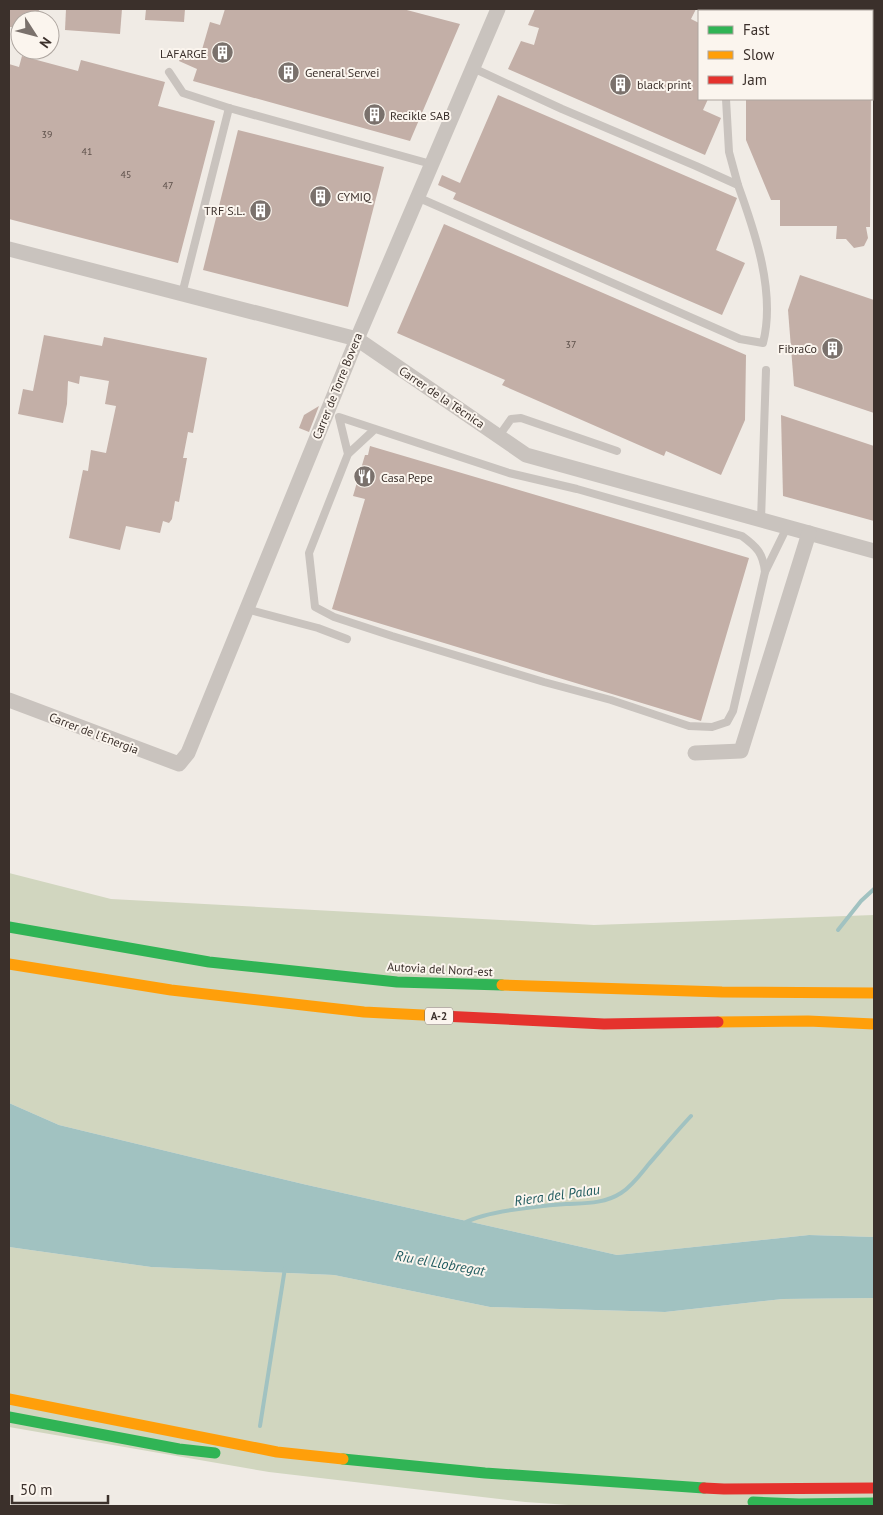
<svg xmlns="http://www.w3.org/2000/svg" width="883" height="1515" viewBox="0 0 883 1515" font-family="'PT Sans',sans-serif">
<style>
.green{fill:#d1d6bf}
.water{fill:#a1c2c1}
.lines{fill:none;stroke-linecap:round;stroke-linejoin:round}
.stream{stroke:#a1c2c1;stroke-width:4}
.building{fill:#c3afa7}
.lane{stroke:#c9c3be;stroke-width:8}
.street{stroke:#c9c3be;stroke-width:15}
.fast{stroke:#30b455;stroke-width:11}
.slow{stroke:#ff9f0a;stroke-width:11}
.jam{stroke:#e5322d;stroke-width:11}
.labels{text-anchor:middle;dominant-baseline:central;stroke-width:4;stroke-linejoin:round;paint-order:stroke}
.number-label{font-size:10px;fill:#5d504a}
.shield{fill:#fbf5ee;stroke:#756b66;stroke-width:1}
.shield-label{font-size:11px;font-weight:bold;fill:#3b302b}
.poi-label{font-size:12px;fill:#3b302b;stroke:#fbf5ee;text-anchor:start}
.street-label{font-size:12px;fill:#3b302b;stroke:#fbf5ee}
.water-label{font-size:14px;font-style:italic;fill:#1f5a5e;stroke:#fbf5ee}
</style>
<rect width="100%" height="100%" fill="#f0ebe5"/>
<g class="green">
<polygon points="9,873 111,899 594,925 874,915 874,1237 809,1235 617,1255 303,1184 59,1125 9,1103"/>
<polygon points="9,1247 151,1267 334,1275 490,1307 665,1312 783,1299 874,1298 874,1506 583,1506 525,1502 269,1472 9,1427"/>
</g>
<polygon class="water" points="9,1103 59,1125 303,1184 617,1255 809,1235 874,1237 874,1298 783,1299 665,1312 490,1307 334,1275 151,1267 9,1247"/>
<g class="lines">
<g class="stream">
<polyline points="838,930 861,901 874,889"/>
<path d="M464,1223C487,1211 539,1206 566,1204C585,1203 604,1204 621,1193C632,1186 640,1175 648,1165C662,1149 676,1132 691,1116"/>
<polyline points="260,1426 285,1268"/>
</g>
</g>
<g class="building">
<polygon points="9,9 39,9 38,20 20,20 20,27 9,27"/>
<polygon points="66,9 122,9 120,34 65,30"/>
<polygon points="146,9 185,9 184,22 145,20"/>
<polygon points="225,9 403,9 460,24 410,141 193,81 197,69 179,61 183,52 199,60 210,22 220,25"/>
<polygon points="535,9 696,9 691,19 699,23 699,99 708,99 703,110 721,118 705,155 508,69 521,41 534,45 539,28 528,25"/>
<polygon points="22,56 78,71 81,60 165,82 158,106 215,121 178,263 9,219 9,64 19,67"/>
<polygon points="498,95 737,198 716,250 745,263 722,315 453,199 456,193 438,185 442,175 460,183"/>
<polygon points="746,99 871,99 870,227 866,227 868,238 864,246 854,248 846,239 836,239 837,226 780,226 780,200 771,200 746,140"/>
<polygon points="238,130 384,167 348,307 203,270"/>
<polygon points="444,224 746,355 745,420 721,475 666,451 664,456 502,385 505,380 397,333"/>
<polygon points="800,275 874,300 874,413 794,386 788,310"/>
<polygon points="44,335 102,346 104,337 207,358 193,433 188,432 183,458 187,458 179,502 175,501 172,519 169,523 163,521 160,533 126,526 120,550 69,538 83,470 88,471 91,450 106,453 116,406 105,404 109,381 80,376 79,384 68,381 67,404 63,423 18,414 23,389 33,391"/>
<polygon points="319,406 309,432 299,428 304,415"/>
<polygon points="781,415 874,446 874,521 783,496"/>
<polygon points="370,446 749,558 701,721 332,609 365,499 353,496 365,455 368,455"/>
</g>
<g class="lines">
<g class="lane">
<polyline points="721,9 721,11"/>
<polyline points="169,72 183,93 229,108 431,164"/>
<polyline points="726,99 729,152 738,185"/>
<path d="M417,197L740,339L763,343C776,293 755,232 738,185L696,166L562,109L473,68"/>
<polyline points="182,294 229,108"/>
<polyline points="499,436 511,419 521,418 617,451"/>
<path d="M348,454L339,417L509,473L577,489L742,536C757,547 763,553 765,572L733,711L727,722L712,727L689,726L611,700L544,682L392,636L334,617L315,607L309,553L348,454L375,429"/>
<polyline points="761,520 766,370"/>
<polyline points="765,572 787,527"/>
<polyline points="246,609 318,628 347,639"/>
</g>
<g class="street">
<polyline points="9,249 357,339 526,455 874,551"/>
<polyline points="9,700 179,764 188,753 357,339 498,9"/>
<polyline points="695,753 741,751 809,533"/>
</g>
<g class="fast">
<polyline points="9,927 209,962 397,982 502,985"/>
<polyline points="9,1417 179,1449 215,1453"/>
<polyline points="343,1459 485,1473 704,1488"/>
<polyline points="753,1502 799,1504 874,1503"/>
</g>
<g class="slow">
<polyline points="9,964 171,990 364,1012 442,1016"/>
<polyline points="502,985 722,992 874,993"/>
<polyline points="718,1022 808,1021 874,1024"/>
<polyline points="9,1399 277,1452 343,1459"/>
</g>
<g class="jam">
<polyline points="442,1016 604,1024 718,1022"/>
<polyline points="704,1488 724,1489 874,1488"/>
</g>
</g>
<defs>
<symbol id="building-disc" viewBox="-11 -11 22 22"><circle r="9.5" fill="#7a716c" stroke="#fbf5ee"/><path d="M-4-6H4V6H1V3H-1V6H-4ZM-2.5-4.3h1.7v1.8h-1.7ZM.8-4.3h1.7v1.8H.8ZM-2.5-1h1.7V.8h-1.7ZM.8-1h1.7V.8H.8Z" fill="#fff"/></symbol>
<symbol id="restaurant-disc" viewBox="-11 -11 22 22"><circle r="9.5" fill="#7a716c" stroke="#fbf5ee"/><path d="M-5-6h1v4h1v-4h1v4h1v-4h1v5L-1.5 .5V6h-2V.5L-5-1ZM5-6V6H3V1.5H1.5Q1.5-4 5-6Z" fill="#fff"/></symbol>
</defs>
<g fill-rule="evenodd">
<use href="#building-disc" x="210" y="40" width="25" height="25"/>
<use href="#building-disc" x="276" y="60" width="25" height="25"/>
<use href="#building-disc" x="608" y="72" width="25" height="25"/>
<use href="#building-disc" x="362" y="102" width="25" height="25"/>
<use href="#building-disc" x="308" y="184" width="25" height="25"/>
<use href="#building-disc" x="248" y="198" width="25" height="25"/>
<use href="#building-disc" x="820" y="336" width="25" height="25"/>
<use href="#restaurant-disc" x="352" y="464" width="25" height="25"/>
</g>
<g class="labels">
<g class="number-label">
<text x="47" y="134">39</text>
<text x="87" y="151">41</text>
<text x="126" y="174">45</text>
<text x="168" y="185">47</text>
<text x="571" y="344">37</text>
</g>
<rect class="shield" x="425" y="1007.5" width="28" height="17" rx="4"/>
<g class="shield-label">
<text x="439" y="1016">A-2</text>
</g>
<g class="poi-label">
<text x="207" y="53" text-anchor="end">LAFARGE</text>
<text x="305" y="72">General Servei</text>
<text x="637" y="84">black print</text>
<text x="390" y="115">Recikle SAB</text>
<text x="337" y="196">CYMIQ</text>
<text x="245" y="210" text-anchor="end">TRF S.L.</text>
<text x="817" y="348" text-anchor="end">FibraCo</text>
<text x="381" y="477">Casa Pepe</text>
</g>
<g class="street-label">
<text transform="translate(337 386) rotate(-68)">Carrer de Torre Bovera</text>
<text transform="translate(442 397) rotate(34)">Carrer de la Tècnica</text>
<text transform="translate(94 733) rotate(21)">Carrer de l'Energia</text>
<text transform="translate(440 969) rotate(3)">Autovia del Nord-est</text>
</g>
<g class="water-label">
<text transform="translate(557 1195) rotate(-8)">Riera del Palau</text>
<text transform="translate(440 1263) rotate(10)">Riu el Llobregat</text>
</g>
</g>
<rect width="883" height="1515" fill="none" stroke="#3b302b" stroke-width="20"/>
<rect x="698" y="10" width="175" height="90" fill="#fbf5ee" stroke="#aea6a0"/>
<rect x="708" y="26" width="25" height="8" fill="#30b455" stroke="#aea6a0"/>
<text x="743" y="35" font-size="15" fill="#3b302b">Fast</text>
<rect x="708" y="51" width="25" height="8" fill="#ff9f0a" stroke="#aea6a0"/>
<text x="743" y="60" font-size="15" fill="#3b302b">Slow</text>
<rect x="708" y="76" width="25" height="8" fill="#e5322d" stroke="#aea6a0"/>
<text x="743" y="85" font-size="15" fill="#3b302b">Jam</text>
<g transform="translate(35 35) rotate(126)"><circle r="24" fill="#fbf5ee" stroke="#aea6a0"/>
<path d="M0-4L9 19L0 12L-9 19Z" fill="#7a716c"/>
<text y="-8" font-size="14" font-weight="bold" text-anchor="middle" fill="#3b302b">N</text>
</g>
<path d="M12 1495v8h96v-8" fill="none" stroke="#3b302b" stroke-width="2.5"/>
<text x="20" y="1495" font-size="15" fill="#3b302b" stroke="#fbf5ee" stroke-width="4" paint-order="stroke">50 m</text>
</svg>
